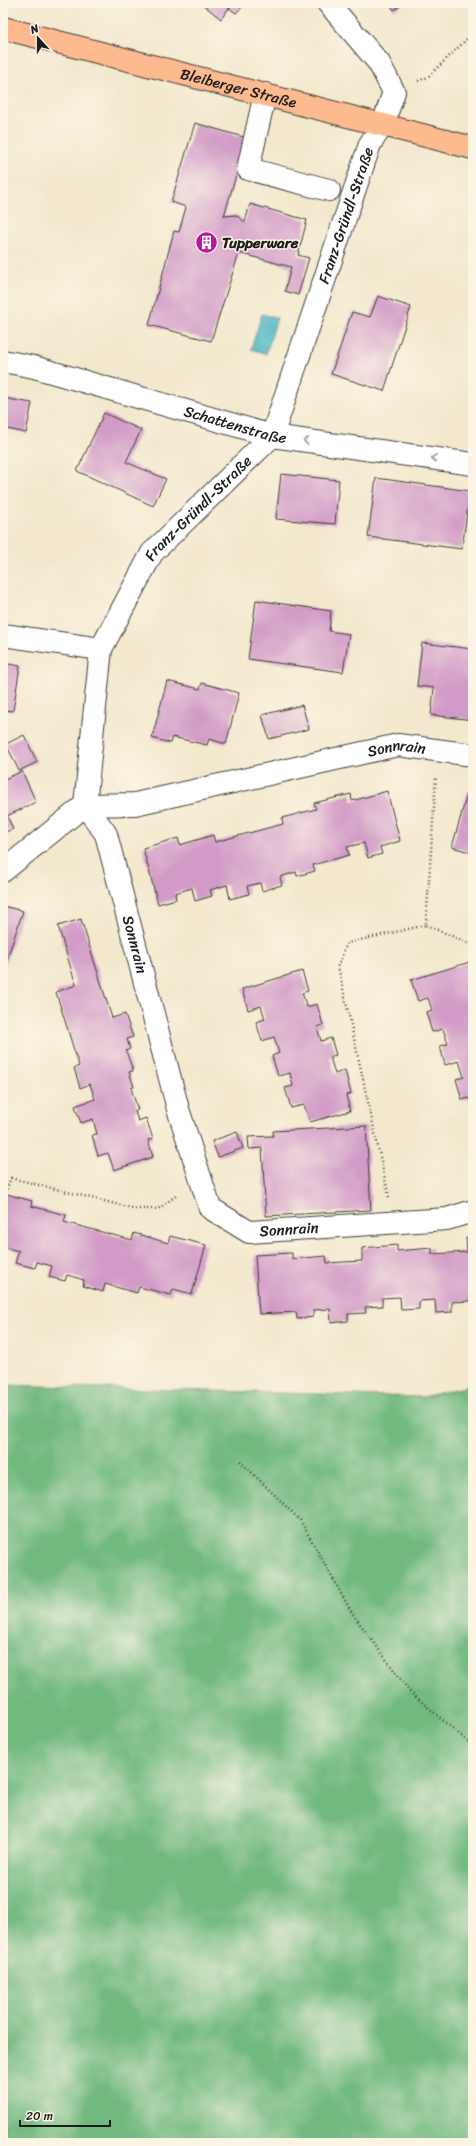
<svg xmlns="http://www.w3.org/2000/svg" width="476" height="2146" viewBox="0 0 476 2146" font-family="Sriracha,sans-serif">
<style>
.forest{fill:#72b980;stroke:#476a4e}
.water{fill:#4ab6c6;stroke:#336971}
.building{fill:#d29bc7}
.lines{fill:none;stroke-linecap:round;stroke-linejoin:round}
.minor-casing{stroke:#3c3b37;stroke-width:24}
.major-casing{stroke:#3c3b37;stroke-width:24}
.path{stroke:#3c3b37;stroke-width:2.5;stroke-dasharray:1 3;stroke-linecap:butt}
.minor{stroke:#fff;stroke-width:22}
.major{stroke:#fcba8e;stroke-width:22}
.oneway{stroke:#999}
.labels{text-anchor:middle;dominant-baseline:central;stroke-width:3;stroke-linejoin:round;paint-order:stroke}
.street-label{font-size:15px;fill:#1c1c1c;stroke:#fcf5e5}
.poi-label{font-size:15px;font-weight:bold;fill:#1c1c1c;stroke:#fcf5e5;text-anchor:start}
</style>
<rect width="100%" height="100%" fill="#fcf5e5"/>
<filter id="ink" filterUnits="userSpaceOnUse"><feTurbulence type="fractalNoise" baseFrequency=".025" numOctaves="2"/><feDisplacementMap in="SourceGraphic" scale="8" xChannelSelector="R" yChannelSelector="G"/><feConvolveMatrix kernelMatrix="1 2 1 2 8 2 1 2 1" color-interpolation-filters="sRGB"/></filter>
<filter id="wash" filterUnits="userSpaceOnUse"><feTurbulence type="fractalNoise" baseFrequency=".012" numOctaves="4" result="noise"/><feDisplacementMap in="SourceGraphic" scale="16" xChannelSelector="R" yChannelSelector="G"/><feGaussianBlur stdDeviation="0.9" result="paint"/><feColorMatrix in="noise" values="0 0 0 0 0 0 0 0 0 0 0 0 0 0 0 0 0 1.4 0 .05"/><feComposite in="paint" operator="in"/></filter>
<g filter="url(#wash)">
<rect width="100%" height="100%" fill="#f3e8cd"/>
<polygon class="forest" points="3,1385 423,1397 473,1385 473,2143 3,2143"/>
<polygon class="water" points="262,314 277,318 266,354 251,349"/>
<g id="blocks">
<g class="building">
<polygon points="201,3 246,3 236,13 229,8 221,19"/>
<polygon points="389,3 405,3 394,10"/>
<polygon points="195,123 247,138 224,216 236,215 245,222 250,204 307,220 298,255 309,258 298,295 285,291 291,267 239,253 211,341 149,325 174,231 179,232 186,207 171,202"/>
<polygon points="378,296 411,307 384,391 331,374 352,312 370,317"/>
<polygon points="3,398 32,403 26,433 3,428"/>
<polygon points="104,413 141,430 126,462 166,479 153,506 77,471"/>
<polygon points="281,474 339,480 335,524 276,519"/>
<polygon points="376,478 470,491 462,549 368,537"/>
<polygon points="256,600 331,611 329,631 349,634 343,672 248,659"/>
<polygon points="422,643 473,649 473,720 431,715 434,688 417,686"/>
<polygon points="3,663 20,666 13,711 3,710"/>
<polygon points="167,681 200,689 202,683 239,693 226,744 209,739 207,745 172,737 170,743 152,738"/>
<polygon points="302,705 309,729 269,739 262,715"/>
<polygon points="24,735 37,762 19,771 6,744"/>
<polygon points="22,771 36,802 7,816 13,829 3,833 3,780"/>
<polygon points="387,791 400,841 380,847 382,854 368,858 364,843 347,847 349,855 313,865 315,871 297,876 296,872 280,877 282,885 262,891 260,883 247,886 249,894 230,899 227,885 210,890 212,896 195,901 192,888 175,893 176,899 158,904 143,848 178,838 180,845 213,835 215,842 283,824 282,818 316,809 314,803 351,794 352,801"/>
<polygon points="468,791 473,793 473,853 452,847"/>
<polygon points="3,906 23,911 6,962 3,961"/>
<polygon points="81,919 112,1018 125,1014 133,1037 127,1039 130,1049 126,1051 133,1071 129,1072 134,1087 131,1088 138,1110 135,1111 138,1121 146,1118 153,1139 148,1140 153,1157 114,1170 108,1153 98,1156 92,1135 97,1134 93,1119 81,1123 75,1106 95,1099 90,1084 80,1088 74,1068 79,1066 56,992 76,985 58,926"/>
<polygon points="473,961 473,984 470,985 473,995 473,1097 462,1100 456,1079 464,1077 459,1061 445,1065 440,1046 448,1044 443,1029 432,1032 426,1012 432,1010 428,998 418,1001 411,980"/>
<polygon points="302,971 308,991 302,993 307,1007 317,1004 323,1025 317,1027 321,1041 331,1038 336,1055 330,1057 335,1074 345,1070 351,1094 346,1095 350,1111 310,1122 304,1105 291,1108 285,1088 293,1086 290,1073 278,1076 272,1056 279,1053 274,1037 262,1041 256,1022 265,1019 261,1006 248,1010 242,989"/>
<polygon points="366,1126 371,1210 266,1216 262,1148 249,1149 248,1137 273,1136 273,1131"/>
<polygon points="237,1132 243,1148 218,1157 212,1141"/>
<polygon points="3,1193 32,1201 31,1206 66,1215 64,1222 132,1240 134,1233 168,1243 170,1236 206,1245 192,1294 173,1289 171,1295 139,1287 137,1293 105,1284 103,1292 83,1286 84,1280 67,1275 65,1281 49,1277 52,1266 37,1262 35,1268 15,1263 19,1251 3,1247"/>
<polygon points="466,1238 473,1238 473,1295 470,1295 470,1301 452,1302 452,1312 436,1313 435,1300 419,1301 419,1309 401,1310 400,1297 382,1298 382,1306 365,1307 366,1313 348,1314 348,1321 331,1323 330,1309 313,1310 313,1317 297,1319 296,1312 259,1314 255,1255 292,1253 292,1259 326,1256 327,1263 362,1261 362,1248 397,1245 397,1251 432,1248 432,1254 467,1252"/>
</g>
</g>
</g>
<g filter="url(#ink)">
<use href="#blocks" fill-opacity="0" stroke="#3c3b37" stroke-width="1"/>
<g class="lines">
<defs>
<g id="minor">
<polyline points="265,94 248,169 329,190"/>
<path id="s1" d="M3,361L34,367L272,436L473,464"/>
<polyline points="3,635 101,649"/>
<path id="s2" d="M85,805L106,834L178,1109L210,1208L249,1232L447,1219L473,1211"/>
<path id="s3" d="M85,805L135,804L398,745L473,755"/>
<path id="s4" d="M3,871L85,805L101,649L152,553L272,436L370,144L383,124L394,92L379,63L328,3"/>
</g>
<g id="major">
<path id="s5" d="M3,28L473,148"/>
</g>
</defs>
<use href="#minor" class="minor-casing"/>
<use href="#major" class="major-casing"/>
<g class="path">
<polyline points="418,81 428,77 473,33"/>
<polyline points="426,925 473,945"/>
<polyline points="5,1193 11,1178 136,1209 158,1209 177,1195"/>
<polyline points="389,1197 338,966 347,943 426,925 436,777"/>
<polyline points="240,1461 300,1520 352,1613 410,1692 473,1746"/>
</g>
<use href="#minor" class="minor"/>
<use href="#major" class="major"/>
</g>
<defs><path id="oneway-chevron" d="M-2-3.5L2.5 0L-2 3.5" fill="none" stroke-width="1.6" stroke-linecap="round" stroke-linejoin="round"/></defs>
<g class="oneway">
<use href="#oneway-chevron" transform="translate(306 441) rotate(-172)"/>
<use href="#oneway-chevron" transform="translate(434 458) rotate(-172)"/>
</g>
</g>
<defs>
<symbol id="building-disc" viewBox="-11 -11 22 22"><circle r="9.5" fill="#b5179e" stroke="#fcf5e5"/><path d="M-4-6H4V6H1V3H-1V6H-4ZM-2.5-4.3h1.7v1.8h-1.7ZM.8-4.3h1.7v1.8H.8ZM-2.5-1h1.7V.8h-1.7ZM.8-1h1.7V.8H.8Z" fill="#fff"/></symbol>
</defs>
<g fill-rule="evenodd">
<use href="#building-disc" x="194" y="230" width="25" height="25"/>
</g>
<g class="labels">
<g class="street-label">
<text stroke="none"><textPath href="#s5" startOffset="243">Bleiberger Straße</textPath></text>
<text stroke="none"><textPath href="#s4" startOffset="771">Franz-Gründl-Straße</textPath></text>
<text stroke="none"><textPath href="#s1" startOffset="241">Schattenstraße</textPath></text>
<text stroke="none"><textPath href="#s4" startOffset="435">Franz-Gründl-Straße</textPath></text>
<text stroke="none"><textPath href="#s3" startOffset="318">Sonnrain</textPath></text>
<text stroke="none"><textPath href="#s2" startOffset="150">Sonnrain</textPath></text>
<text stroke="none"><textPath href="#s2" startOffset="510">Sonnrain</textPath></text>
</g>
<g class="poi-label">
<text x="222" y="243">Tupperware</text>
</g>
</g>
<rect width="476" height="2146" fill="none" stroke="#fcf5e5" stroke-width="16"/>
<g transform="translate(38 38) rotate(339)" stroke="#fcf5e5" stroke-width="3" paint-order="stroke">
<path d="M0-3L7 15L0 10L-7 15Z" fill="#1c1c1c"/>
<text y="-6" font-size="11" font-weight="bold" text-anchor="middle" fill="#1c1c1c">N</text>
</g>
<path d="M20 2120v6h90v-6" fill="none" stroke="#1c1c1c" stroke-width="2"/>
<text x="26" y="2120" font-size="12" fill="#1c1c1c" stroke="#fcf5e5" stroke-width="3" paint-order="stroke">20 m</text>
</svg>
